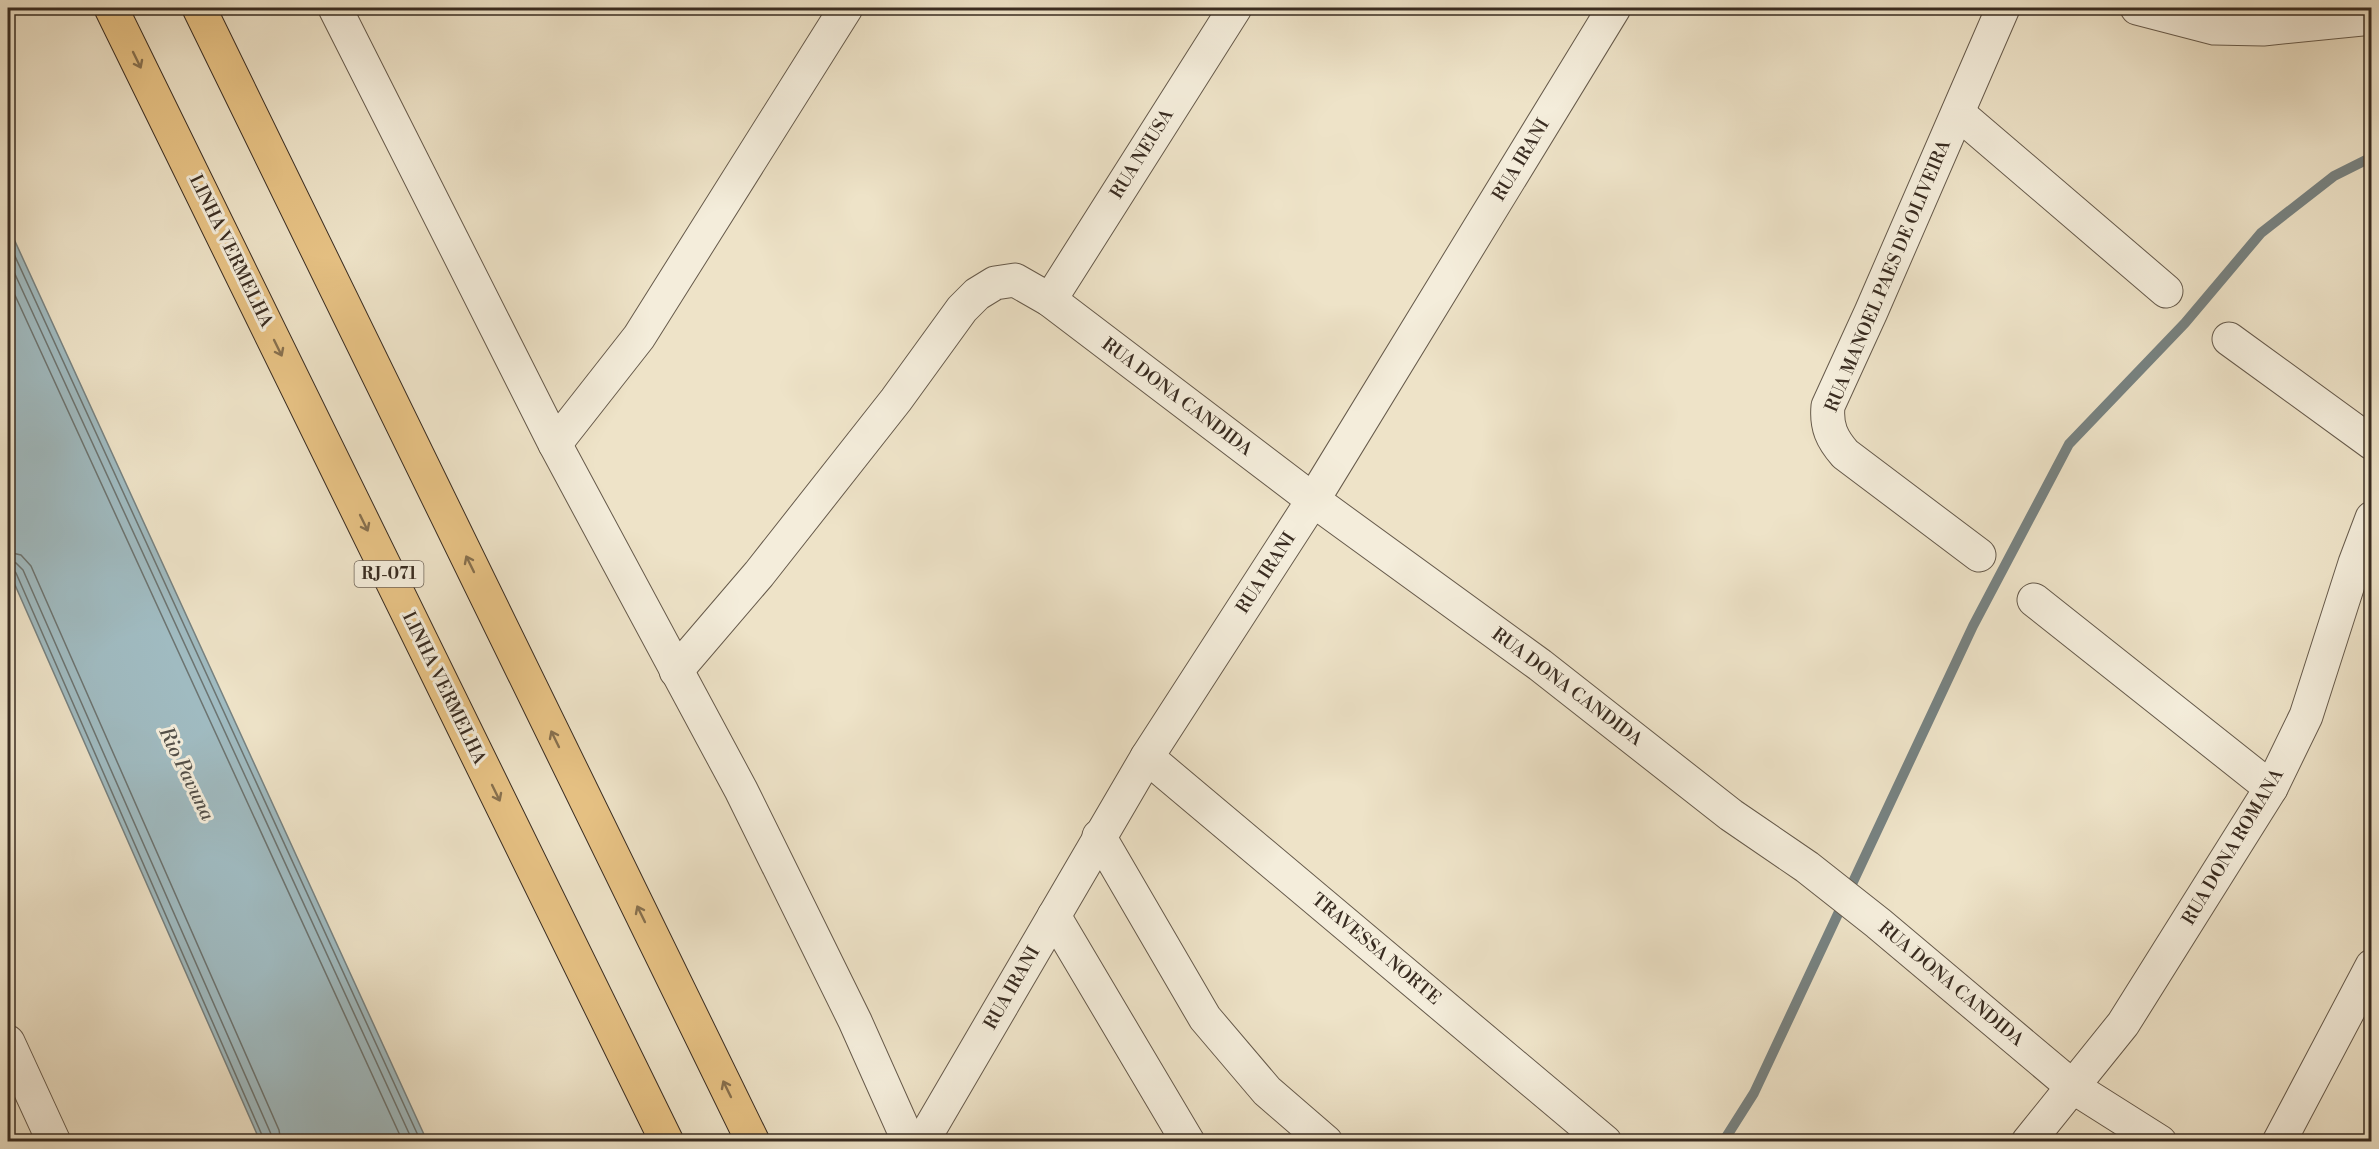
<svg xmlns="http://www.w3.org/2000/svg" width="2379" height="1149" viewBox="0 0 2379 1149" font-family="'Libre Bodoni',serif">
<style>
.water{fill:#a0bbc1;stroke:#778281;stroke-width:1.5}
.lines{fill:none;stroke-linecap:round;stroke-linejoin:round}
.shore{stroke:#6c7471;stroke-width:1.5}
.stream{stroke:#778281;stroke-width:10}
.minor-casing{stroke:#665a4b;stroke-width:35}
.highway-casing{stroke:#392c21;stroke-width:35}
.minor{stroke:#f4eddb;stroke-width:33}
.highway{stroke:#e7c284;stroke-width:33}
.oneway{stroke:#87704e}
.labels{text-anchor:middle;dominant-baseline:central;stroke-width:6;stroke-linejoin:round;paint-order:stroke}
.shield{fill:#f4eddb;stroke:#716659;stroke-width:1.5}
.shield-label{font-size:16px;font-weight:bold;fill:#392c21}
.street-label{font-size:18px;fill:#392c21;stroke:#f4eddb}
.water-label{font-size:20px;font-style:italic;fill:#535049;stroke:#f4eddb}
</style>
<rect width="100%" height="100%" fill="#eee3c8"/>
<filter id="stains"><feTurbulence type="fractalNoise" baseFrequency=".00333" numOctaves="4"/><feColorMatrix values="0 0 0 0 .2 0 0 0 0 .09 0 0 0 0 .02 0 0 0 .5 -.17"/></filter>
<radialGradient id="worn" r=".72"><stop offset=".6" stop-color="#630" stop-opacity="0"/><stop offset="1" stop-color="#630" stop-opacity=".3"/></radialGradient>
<polygon class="water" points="8,226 427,1141 260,1141 8,569"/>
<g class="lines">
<g class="shore">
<polyline points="8,241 421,1142"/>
<polyline points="8,259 413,1142"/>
<polyline points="8,280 403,1142"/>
<polyline points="8,552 21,555 31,566 279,1130 281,1142"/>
<polyline points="8,561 16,563 23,570 271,1134 272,1142"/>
<polyline points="8,569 13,570 16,573 265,1142"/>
</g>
<polyline class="stream" points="1723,1142 1754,1093 1973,626 2069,444 2185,323 2261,233 2334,176 2372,157"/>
<defs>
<g id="minor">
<polyline points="335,8 555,444 741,790 855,1021 909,1142"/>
<polyline points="2137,8 2214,28 2263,29 2372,18"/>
<polyline points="1958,113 2166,291"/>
<polyline points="1050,300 1235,8"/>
<polyline points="2229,339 2372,443"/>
<polyline points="555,444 639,337 846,8"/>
<path d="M1979,555L1845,454C1832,439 1826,427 1828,406L1871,312L2003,8"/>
<polyline points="2034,600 2271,788"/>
<polyline points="676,671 759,574 896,400 962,309 977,294 995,283 1015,280 1050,300 1313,500 1540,665 1731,815 1807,867 1878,923 2073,1087 2160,1142"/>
<polyline points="1147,757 1605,1142"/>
<polyline points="1099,836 1205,1018 1267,1091 1326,1142"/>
<polyline points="1054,916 1188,1142"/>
<polyline points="8,1042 54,1142"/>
<polyline points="922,1142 1147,757 1313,500 1614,8"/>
<polyline points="2028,1142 2123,1024 2271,788 2306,716 2355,563 2372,518"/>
<polyline points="2279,1142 2372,966"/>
</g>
<g id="highway">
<polyline points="111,8 667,1142"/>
<polyline points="199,8 753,1142"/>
</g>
</defs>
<use href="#minor" class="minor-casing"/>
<use href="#highway" class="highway-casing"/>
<use href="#minor" class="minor"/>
<use href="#highway" class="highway"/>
</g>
<defs><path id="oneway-shaft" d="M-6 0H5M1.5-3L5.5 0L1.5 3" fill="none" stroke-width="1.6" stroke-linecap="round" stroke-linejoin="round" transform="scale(1.5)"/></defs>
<g class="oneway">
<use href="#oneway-shaft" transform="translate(137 60) rotate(64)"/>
<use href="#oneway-shaft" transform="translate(278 348) rotate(64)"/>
<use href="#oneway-shaft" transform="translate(364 523) rotate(64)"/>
<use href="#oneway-shaft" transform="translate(470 564) rotate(-116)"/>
<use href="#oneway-shaft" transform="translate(555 739) rotate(-116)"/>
<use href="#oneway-shaft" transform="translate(496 793) rotate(64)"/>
<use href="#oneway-shaft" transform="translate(641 914) rotate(-116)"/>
<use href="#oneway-shaft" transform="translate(727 1089) rotate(-116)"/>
</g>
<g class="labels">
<rect class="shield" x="354.5" y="561" width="69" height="26" rx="4.5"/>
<g class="shield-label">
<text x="389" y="574">RJ-071</text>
</g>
<g class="street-label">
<text transform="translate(1142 154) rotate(-58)">RUA NEUSA</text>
<text transform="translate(1521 160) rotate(-59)">RUA IRANI</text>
<text transform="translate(231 251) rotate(64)">LINHA VERMELHA</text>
<text transform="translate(1888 276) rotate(-67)">RUA MANOEL PAES DE OLIVEIRA</text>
<text transform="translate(1177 397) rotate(37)">RUA DONA CANDIDA</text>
<text transform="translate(1266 573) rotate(-57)">RUA IRANI</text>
<text transform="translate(1567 687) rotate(37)">RUA DONA CANDIDA</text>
<text transform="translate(444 688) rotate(64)">LINHA VERMELHA</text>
<text transform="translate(2233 847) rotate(-59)">RUA DONA ROMANA</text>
<text transform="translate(1376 949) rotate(40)">TRAVESSA NORTE</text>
<text transform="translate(1951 984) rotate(40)">RUA DONA CANDIDA</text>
<text transform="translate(1012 988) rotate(-60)">RUA IRANI</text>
</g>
<g class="water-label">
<text transform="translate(186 774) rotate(64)">Rio Pavuna</text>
</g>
</g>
<rect width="2379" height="1149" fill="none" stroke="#eee3c8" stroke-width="30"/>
<rect x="9" y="9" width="2361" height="1131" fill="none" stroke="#392c21" stroke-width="3"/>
<rect x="15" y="15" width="2349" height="1119" fill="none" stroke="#392c21" stroke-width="1.5"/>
<rect width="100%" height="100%" filter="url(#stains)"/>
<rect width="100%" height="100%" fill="url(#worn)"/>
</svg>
